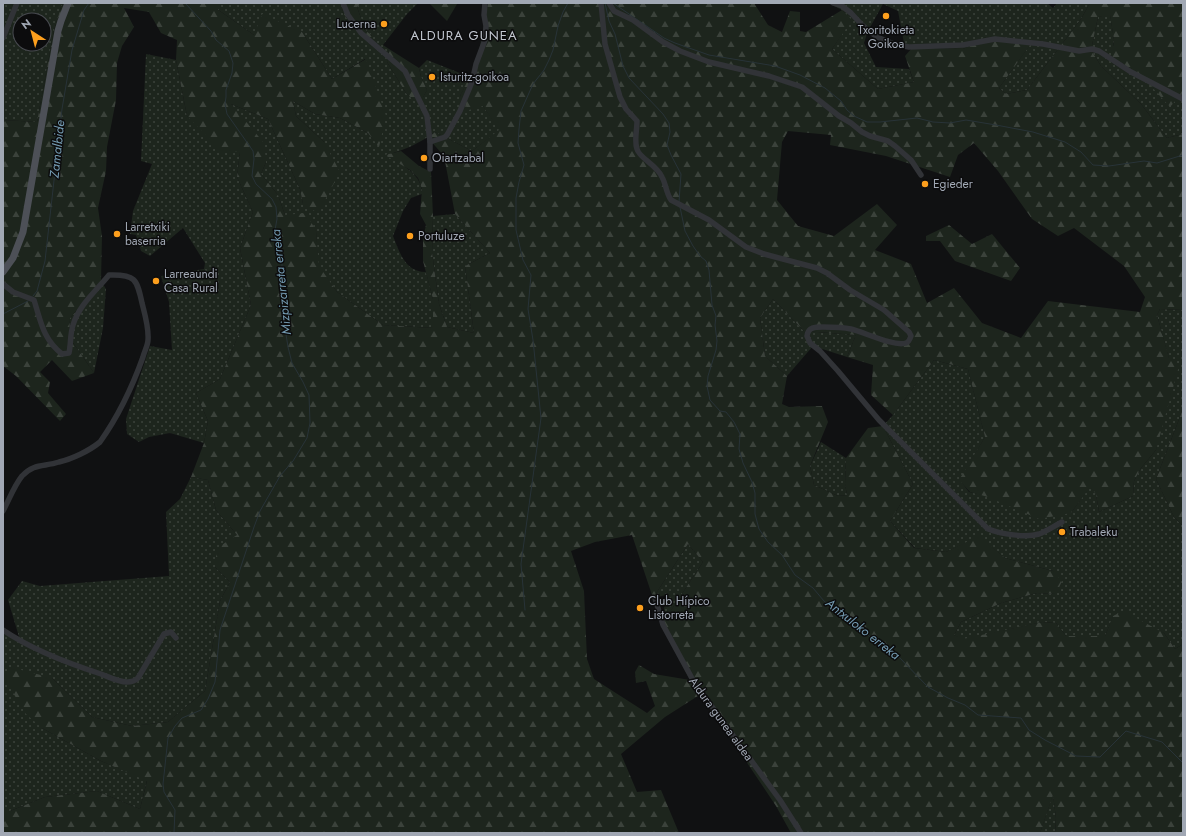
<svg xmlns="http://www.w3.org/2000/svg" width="1186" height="836" viewBox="0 0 1186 836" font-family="Jost,sans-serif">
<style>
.grass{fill:url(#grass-dots);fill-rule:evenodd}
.forest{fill:url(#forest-firs);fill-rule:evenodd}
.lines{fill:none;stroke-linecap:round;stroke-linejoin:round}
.stream{stroke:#283338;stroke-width:1}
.minor{stroke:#313337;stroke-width:5.5}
.major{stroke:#4d5057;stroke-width:7}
.poi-dot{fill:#fd9f1d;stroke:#0c0c0d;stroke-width:1.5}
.labels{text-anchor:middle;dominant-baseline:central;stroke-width:3;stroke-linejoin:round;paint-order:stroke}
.poi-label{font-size:12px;fill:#a1a8b4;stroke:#0c0c0d;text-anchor:start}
.street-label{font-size:12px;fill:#a1a8b4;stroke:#0c0c0d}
.neighbourhood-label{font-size:13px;letter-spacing:1px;fill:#c2c7d0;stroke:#0c0c0d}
.water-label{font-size:13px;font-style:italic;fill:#749bb2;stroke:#0c0c0d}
</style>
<defs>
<pattern id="grass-dots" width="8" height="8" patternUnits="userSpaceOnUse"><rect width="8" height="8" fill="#1d251d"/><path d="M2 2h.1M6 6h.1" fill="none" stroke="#3b423b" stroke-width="1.8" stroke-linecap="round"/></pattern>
<pattern id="forest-firs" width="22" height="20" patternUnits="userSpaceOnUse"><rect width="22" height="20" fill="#1d251d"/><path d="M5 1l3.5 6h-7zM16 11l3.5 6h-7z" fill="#3b423b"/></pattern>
</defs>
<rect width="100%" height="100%" fill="#101112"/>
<g class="grass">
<path d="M3,3H64L61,7L54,30L37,122L3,120ZM20,20H44V44H20Z"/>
<path d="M217,3H343L342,12L361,36H372L360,25L362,21L357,7L362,3H418L407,14L383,45L389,49L387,62L406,93L419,104L427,90L421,77L419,68L427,60L470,77L460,96L483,106L500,130L472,151L435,132C420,143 403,151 386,155C400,164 423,174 422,194L411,198L403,211L393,236C400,253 405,272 426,272L433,299V328L383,325L337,292L318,266L316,231L285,215L278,195L261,174L266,162L231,104L268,119L300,189L303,204L324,142L296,116L293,101L315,114L340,118L368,133L379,146L365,59L332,79L302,32L254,35L217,9Z"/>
<polygon points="828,3 1047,3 1053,8 1057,3 1090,3 1081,19 1027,90 1006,94 999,88 1029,46 986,37 963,49 912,48 904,43 898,11 883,4 868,31 864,43 876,67 909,69 914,82 878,89 832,49 851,20 842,10"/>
<polygon points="1110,14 1114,40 1113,46 1183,62 1183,134 1167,138 1141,104 1101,66 1091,50 1098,17"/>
<polygon points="146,54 176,60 187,116 240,152 237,177 253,212 240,248 251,305 220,379 196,393 208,421 204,443 170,433 149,437 139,442 127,434 126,419 150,346 172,350 169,302 161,276 204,269 205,263 183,228 150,256 141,251 136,235 130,234 133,211 152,164 141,161"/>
<polygon points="455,214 490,253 465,266 474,333 447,327 439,304 432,252 433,216"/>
<polygon points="101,281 106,289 103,328 94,373 69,337 70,318"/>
<polygon points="773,299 804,331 856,335 847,357 813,346 787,376 765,356 760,318"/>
<polygon points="1160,309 1183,310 1183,409 1156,479 1174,517 1183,526 1183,644 1175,649 1164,633 1113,617 1105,636 1066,636 1056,623 1042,622 963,640 954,635 961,622 1001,603 1037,593 1056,594 1053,571 1005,558 979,537 946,552 915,548 890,521 913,484 883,426 893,415 934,360 968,369 985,437 960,480 969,492 1071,513 1090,486 1096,494 1099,512 1133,496 1134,481 1141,468 1156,450 1169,359 1157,315"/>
<polygon points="821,442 846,458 845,484 847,495 838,496 814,485 810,466"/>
<polygon points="191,477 208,480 216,510 237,535 215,567 230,582 220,601 205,691 168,722 132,726 92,717 52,678 42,728 101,761 147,780 140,809 97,791 45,797 10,811 3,811 3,664 4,663 3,630 20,640 8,600 22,581 40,586 169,576 166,512 180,499"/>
<polygon points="688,544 703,562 662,624 666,595 653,598"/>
<polygon points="1053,794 1056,818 1055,833 1040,833"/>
</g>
<g class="forest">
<path d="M64,3H217V9L254,35L262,14L302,32L332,79L366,59L386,116L379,147L368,133L340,118L315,114L293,101L296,116L324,142L340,172L318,213L303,204L300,189L268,119L231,104L264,143L266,162L261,174L278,195L285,215L306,213L316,231L319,266L337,292L383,325L433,328V299L423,261V238L426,225L420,214L422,189L418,178L410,170L385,155L401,151L419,166L431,172L433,216L432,252L439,304L447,327L474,333L465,266L490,253L455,214L444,156L428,138L435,132L472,151L499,130L483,106L469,110L460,96L477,62L488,3H754L768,25L782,32L790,11L800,12V31L806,32L842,10L852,20L832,49L878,89L914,82L905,56L912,48L963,49L986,37L1030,45L999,88L1006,94L1027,90L1081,19L1090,3H1183V92L1170,107L1141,75L1111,61L1114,40L1110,15L1098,17L1091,50L1101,66L1141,104L1167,138L1183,134V310L1160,309L1157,315L1169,358L1179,366L1156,450L1141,468L1134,481L1133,496L1099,512L1096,494L1090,487L1071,513L1039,519L988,497L970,492L959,480L985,437L968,369L934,360L893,415L871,395L873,365L847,357L856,335L804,331L773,299L760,318L765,356L787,376L782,404L789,407L822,406L828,422L810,466L814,485L838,496L847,495L845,484L846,458L868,428L883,426L913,484L890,521L914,548L946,552L979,536L1005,558L1053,571L1062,581L1056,594L1037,593L1001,603L961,622L954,635L963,639L1042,622L1056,623L1066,636H1105L1113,616L1123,611L1164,633L1175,649L1183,644V833H1055L1056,818L1053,795L1040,833H791L776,806L701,694L665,717L621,754L637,792L661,790L679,833H3V811H10L45,797L97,791L140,809L147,781L101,761L42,728L26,714L4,678L14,668L52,678L92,717L132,726L168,722L205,691L220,601L230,582L215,567L217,548L237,535L216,510L208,480L191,477L204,443L208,421L196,393L220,379L251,305L240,248L253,212L237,177L240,152L221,151L187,116L176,60L177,40L161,33L149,12L124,8L134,27L122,46L117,63L116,100L107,147L106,171L98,208L102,236L101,281L70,318L69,337L94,373L72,381L52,360L40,372L50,382L48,393L66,414L60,421L16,376L3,366V120L37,122L54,30L61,7ZM788,131L831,135L830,145L886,156L950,177L958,155L974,143L998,171L1032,219L1058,236L1074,228L1124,266L1145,297L1140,312L1048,301L1021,338L982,323L954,288L927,303L911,264L875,250L897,225L877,204L834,236L798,226L777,200L782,142ZM632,535L653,598L688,544L703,562L662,624L690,680L654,674L639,665L635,672L636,683L646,681L655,706L647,713L594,679L587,659L584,591L571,551L595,542Z"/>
<polygon points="343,3 362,3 357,7 362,21 360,25 372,36 372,40 361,36 342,12"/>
<polygon points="429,3 455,3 457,4 447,21"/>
<polygon points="389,49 419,68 421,77 427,90 419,105 406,93 387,62"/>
<polygon points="949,225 972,244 992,234 1020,268 1011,281 955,261 940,241 926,241 926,236"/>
<polygon points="1183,409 1183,526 1174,517 1156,479"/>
</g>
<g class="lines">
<g class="stream">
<polyline points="605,3 609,21 615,34 623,66 629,78 663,114 669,123 670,132 667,145 671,155 681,174 679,202"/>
<polyline points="613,3 664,38 675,43 709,55 775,66 800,75 825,88 841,101 847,110 854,116 867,122 880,122 917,118 933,122 950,123 966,120 996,125 1033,132 1065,142 1081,152 1093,165 1109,166 1144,161 1157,163 1183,155"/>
<polyline points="680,207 685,231 693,246 700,256 706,261 709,270 712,305 716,316 715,325 717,341 716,350 708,376 707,386 710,400 720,411 726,412 734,422 740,434 739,449 743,463 752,482 755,493 755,514 759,529 768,542 782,555 795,575 813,588 824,601 835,610 845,614 855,620 865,632 878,645 897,655 928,687 948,698 965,705 978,715 1021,718 1029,730 1045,740 1076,756 1100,757 1126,731 1162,742 1183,763"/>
<polyline points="33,296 37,291 45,261 62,109 72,50 84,10 89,3"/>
<polyline points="3,314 28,301"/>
<polyline points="525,610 521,564 541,418 533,340 528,309 531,275 523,260 516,230 516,198 519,182 524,165 518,143 519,129 521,111 533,84 544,70 549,60 553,50 558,26 563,12 568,3"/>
<polyline points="174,833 175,810 164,792 163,784 168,738 175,726 182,718 201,710 208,699 215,682 220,630 254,527 260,511 280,476 293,461 307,438 310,423 309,395 303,382 292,363 288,347 282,309 282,264 275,230 277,219 276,207 272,199 256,184 252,176 254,159 253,151 227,114 225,104 226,97 226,90 232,73 233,63 229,51 216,40 211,31 185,3"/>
</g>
<g class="minor">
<polyline points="343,3 348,15 361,33 405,71 427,116 430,142 430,169"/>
<path d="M601,3L605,44L620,97L626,109L637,121C637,130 634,141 637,149C639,158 657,165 662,177C666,184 666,193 671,200L709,220L746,247L764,254L817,268L827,273L850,290L884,310L909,332L911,336C910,339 909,342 906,343C894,347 864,332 851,329C842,327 833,327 823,327C815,327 808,327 807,336L810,343L820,351L838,371L879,420L988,529C1001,534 1026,538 1039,534C1047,531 1054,526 1062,522"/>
<polyline points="609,3 614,11 633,20 663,42 680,51 709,62 769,76 802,87 839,116 851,123 862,132 870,136 888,141 895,146 911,160 921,175"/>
<polyline points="833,3 842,6 851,13 863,26 877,37 894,44 909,47 963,45 995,39 1043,44 1079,51 1092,49 1099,51 1131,72 1183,99"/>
<polyline points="3,38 17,3"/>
<polyline points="430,142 445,137 447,135 460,111 472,82 476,64 485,40 486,26 484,15 485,3"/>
<path d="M3,284L13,292L34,300C41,322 43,339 62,354L69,353C71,344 70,334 73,325C79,305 96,291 109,275C135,274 137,279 142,303C145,315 149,328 148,340C148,345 144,352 143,357C133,385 117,418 100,442C89,451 72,459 59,462C44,467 34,463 22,476C14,486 9,500 3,511"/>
<polyline points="655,598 663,625 694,682 780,800 801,833"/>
<path d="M3,630C32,650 67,663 101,674C109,677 118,682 127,682C132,682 135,681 138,678L164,634L171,632L176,638"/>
</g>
<polyline class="major" points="3,272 13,258 23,232 58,31 61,21 68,3"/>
</g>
<g class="poi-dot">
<circle cx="886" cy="16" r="4"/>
<circle cx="384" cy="24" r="4"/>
<circle cx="432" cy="77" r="4"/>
<circle cx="424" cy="158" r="4"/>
<circle cx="925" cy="184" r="4"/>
<circle cx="117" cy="234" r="4"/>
<circle cx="410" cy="236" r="4"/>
<circle cx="156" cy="281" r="4"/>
<circle cx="1062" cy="532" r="4"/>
<circle cx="640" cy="608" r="4"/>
</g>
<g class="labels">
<g class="poi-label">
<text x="376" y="24" text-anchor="end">Lucerna</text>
<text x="886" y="30" text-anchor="middle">Txoritokieta<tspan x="886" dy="14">Goikoa</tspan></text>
<text x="440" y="77">Isturitz-goikoa</text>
<text x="432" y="158">Oiartzabal</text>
<text x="933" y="184">Egieder</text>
<text x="125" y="227">Larretxiki<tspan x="125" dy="14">baserria</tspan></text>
<text x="418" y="236">Portuluze</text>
<text x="164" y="274">Larreaundi<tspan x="164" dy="14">Casa Rural</tspan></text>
<text x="1070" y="532">Trabaleku</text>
<text x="648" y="601">Club Hípico<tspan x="648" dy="14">Listorreta</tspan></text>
</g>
<g class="street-label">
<text transform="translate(721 719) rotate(54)">Aldura gunea aldea</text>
</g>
<g class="neighbourhood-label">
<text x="464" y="35">ALDURA GUNEA</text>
</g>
<g class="water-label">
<text transform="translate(57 149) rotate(-84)">Zamalbide</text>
<text transform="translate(281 282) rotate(-96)">Mizpizarreta erreka</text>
<text transform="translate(863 629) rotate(38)">Antxuloko erreka</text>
</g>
</g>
<rect width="1186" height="836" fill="none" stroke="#a1a8b4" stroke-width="8"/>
<g transform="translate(32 32) rotate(324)"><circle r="19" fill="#0c0c0d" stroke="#484a50"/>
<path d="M0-3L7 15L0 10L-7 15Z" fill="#fd9f1d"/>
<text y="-6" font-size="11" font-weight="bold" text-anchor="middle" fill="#a1a8b4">N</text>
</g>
</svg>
